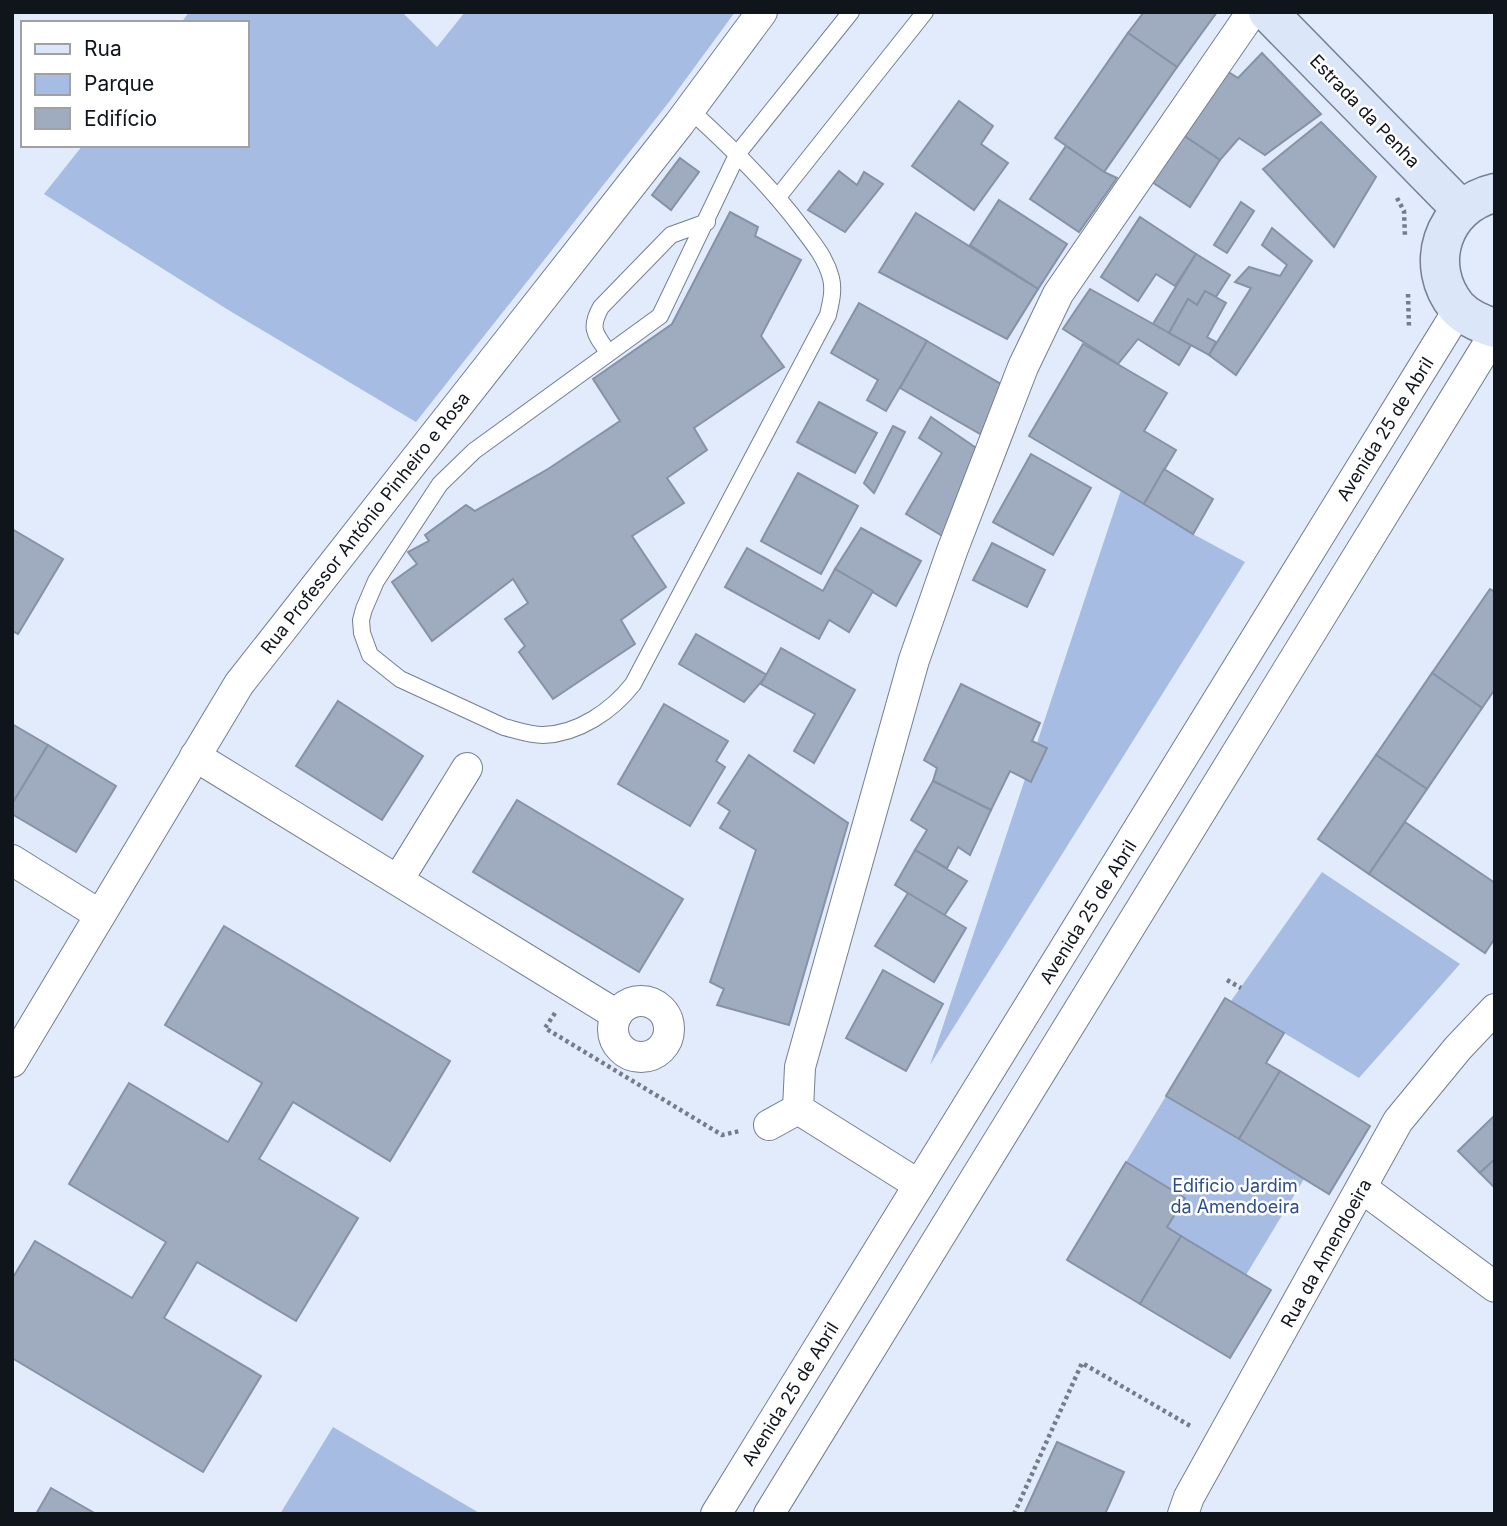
<svg xmlns="http://www.w3.org/2000/svg" width="1507" height="1526" viewBox="0 0 1507 1526" font-family="Inter,sans-serif">
<style>
.green{fill:#a6bce2}
.building{fill:#9fabbf;stroke:#8692a6;stroke-width:2}
.lines{fill:none;stroke-linecap:round;stroke-linejoin:round}
.lane-casing{stroke:#747f92;stroke-width:18}
.street-casing{stroke:#747f92;stroke-width:32}
.secondary-casing{stroke:#747f92;stroke-width:41}
.path{stroke:#747c88;stroke-width:4.5;stroke-dasharray:3.5 3.5;stroke-linecap:butt}
.lane{stroke:#fff;stroke-width:16}
.street{stroke:#fff;stroke-width:30}
.secondary{stroke:#dbe6f8;stroke-width:38}
.labels{text-anchor:middle;dominant-baseline:central;stroke-width:5;stroke-linejoin:round;paint-order:stroke}
.street-label{font-size:18px;fill:#10151c;stroke:#fff}
.park-label{font-size:18px;fill:#2d4e8b;stroke:#fff}
</style>
<rect width="100%" height="100%" fill="#e1ebfc"/>
<g class="green">
<polygon points="189,12 402,12 437,47 465,12 735,12 669,102 416,422 230,311 44,194 83,145 247,145 247,23 181,23"/>
<polygon points="1121,490 1193,534 1245,562 930,1065"/>
<polygon points="1322,872 1460,964 1359,1078 1231,1001"/>
<polygon points="1166,1096 1304,1179 1246,1275 1167,1227 1185,1198 1126,1162"/>
<polygon points="333,1427 481,1514 280,1514"/>
</g>
<g class="building">
<polygon points="1144,12 1217,12 1177,67 1128,33"/>
<polygon points="1128,33 1177,67 1104,172 1055,138"/>
<polygon points="1262,53 1321,114 1265,155 1239,138 1220,160 1183,135 1227,71 1238,78"/>
<polygon points="959,101 993,126 981,144 1008,163 974,210 912,166"/>
<polygon points="1321,122 1376,177 1334,247 1263,169"/>
<polygon points="1183,135 1220,160 1190,207 1152,182"/>
<polygon points="1066,146 1104,172 1117,178 1079,232 1030,199"/>
<polygon points="680,158 699,172 671,210 652,195"/>
<polygon points="839,171 857,185 864,172 883,184 845,232 808,210"/>
<polygon points="999,200 1067,244 1038,289 970,245"/>
<polygon points="1241,202 1254,211 1227,253 1214,245"/>
<polygon points="730,212 758,227 755,236 801,260 761,336 784,367 694,428 707,450 667,478 684,503 632,536 666,587 621,620 635,644 553,699 519,652 525,646 505,619 528,603 513,579 432,641 392,582 417,564 408,552 429,541 425,535 466,505 475,511 548,469 620,421 593,379 672,324"/>
<polygon points="916,213 1038,289 1007,339 879,272"/>
<polygon points="1140,217 1196,254 1175,286 1156,274 1138,301 1101,277"/>
<polygon points="1272,228 1312,261 1236,375 1209,355 1251,288 1235,282 1249,267 1280,276 1287,265 1262,245"/>
<polygon points="1196,254 1230,275 1216,297 1205,291 1197,305 1188,299 1169,333 1153,324"/>
<polygon points="1090,289 1191,345 1179,365 1138,339 1118,364 1063,329"/>
<polygon points="1205,291 1226,303 1207,337 1216,342 1209,355 1169,333 1188,299 1197,305"/>
<polygon points="859,303 927,341 886,411 867,400 878,380 831,353"/>
<polygon points="927,341 1006,387 982,435 900,388"/>
<polygon points="1083,344 1167,393 1144,431 1176,450 1144,504 1029,436"/>
<polygon points="819,402 877,433 855,473 797,442"/>
<polygon points="931,417 979,450 949,540 906,514 942,453 919,438"/>
<polygon points="893,426 905,432 874,493 864,483"/>
<polygon points="1031,454 1091,488 1053,555 993,522"/>
<polygon points="1164,469 1213,499 1193,534 1144,504"/>
<polygon points="798,473 858,506 821,574 761,541"/>
<polygon points="861,528 921,561 896,606 835,569"/>
<polygon points="12,529 63,559 18,634 12,631"/>
<polygon points="992,543 1045,570 1027,607 973,580"/>
<polygon points="747,548 823,591 835,569 873,591 849,632 829,620 819,639 725,587"/>
<polygon points="1490,589 1495,592 1495,689 1482,708 1432,673"/>
<polygon points="696,634 767,675 744,702 679,664"/>
<polygon points="781,648 855,690 814,763 794,751 815,714 761,684"/>
<polygon points="1432,673 1482,708 1427,789 1376,755"/>
<polygon points="961,684 1040,723 1032,741 1047,748 1031,782 1010,771 991,810 933,781 937,768 924,760"/>
<polygon points="338,701 423,756 382,820 296,766"/>
<polygon points="664,704 728,741 716,761 725,767 690,826 618,784"/>
<polygon points="12,724 48,745 12,804"/>
<polygon points="48,745 116,786 76,852 12,814 12,804"/>
<polygon points="749,755 848,823 789,1025 717,1005 724,989 710,982 756,850 720,828 730,811 718,803"/>
<polygon points="1376,755 1427,789 1369,874 1318,839"/>
<polygon points="933,781 991,810 970,855 958,847 947,868 915,850 927,830 911,820"/>
<polygon points="517,800 683,899 639,972 473,872"/>
<polygon points="1405,822 1495,883 1495,938 1485,953 1369,874"/>
<polygon points="915,850 967,881 944,916 895,885"/>
<polygon points="908,893 966,928 934,982 875,946"/>
<polygon points="224,926 450,1061 390,1161 293,1102 259,1159 358,1218 296,1321 197,1262 164,1318 261,1376 203,1472 12,1358 12,1279 35,1241 132,1298 166,1242 69,1184 129,1083 228,1142 262,1083 165,1025"/>
<polygon points="883,970 943,1004 906,1071 846,1038"/>
<polygon points="1225,998 1284,1033 1266,1063 1280,1071 1239,1139 1166,1096"/>
<polygon points="1280,1071 1370,1126 1329,1194 1239,1139"/>
<polygon points="1495,1115 1495,1159 1480,1173 1458,1151"/>
<polygon points="1495,1159 1495,1188 1480,1173"/>
<polygon points="1126,1162 1185,1198 1167,1227 1181,1236 1140,1304 1067,1260"/>
<polygon points="1181,1236 1271,1290 1230,1358 1140,1304"/>
<polygon points="1057,1442 1124,1472 1105,1514 1024,1514"/>
<polygon points="51,1488 96,1514 36,1514"/>
</g>
<g class="lines">
<defs>
<g id="lane">
<path d="M690,110C730,146 768,183 801,227C813,243 826,258 831,278C834,290 831,302 828,315L633,684C612,711 578,734 543,735C530,735 516,730 504,727L400,679L370,655L362,633L361,620L364,609L376,581L440,484L474,451L660,316L738,153L851,12"/>
<polyline points="778,197 925,12"/>
<path d="M608,352C595,334 589,328 601,307L671,235L707,222"/>
</g>
<g id="street">
<polyline points="195,756 617,1015"/>
<polyline points="12,860 100,915"/>
<polyline points="398,880 467,768"/>
<circle cx="641" cy="1029" r="28"/>
<polyline points="12,1062 239,684 679,124 762,12"/>
<polyline points="798,1109 800,1067 914,660 952,551 1023,367 1058,294 1252,12"/>
<polyline points="798,1109 919,1185"/>
<polyline points="769,1125 798,1109"/>
<polyline points="1362,1188 1495,1287"/>
<polyline points="716,1514 1459,309"/>
<polyline points="769,1514 1495,333"/>
<polyline points="1183,1514 1189,1497 1398,1121 1458,1048 1495,1009"/>
</g>
<g id="secondary">
<polyline points="1268,12 1461,209"/>
<path d="M1495,193C1442,205 1423,266 1457,307C1467,318 1481,324 1495,328"/>
</g>
</defs>
<use href="#lane" class="lane-casing"/>
<use href="#street" class="street-casing"/>
<use href="#secondary" class="secondary-casing"/>
<g class="path">
<polyline points="1397,198 1404,211 1405,237"/>
<polyline points="1408,294 1409,327"/>
<polyline points="1227,980 1241,988"/>
<polyline points="555,1013 545,1028 722,1135 740,1131"/>
<polyline points="1014,1514 1082,1363 1192,1427"/>
</g>
<use href="#lane" class="lane"/>
<use href="#street" class="street"/>
<use href="#secondary" class="secondary"/>
</g>
<g class="labels">
<g class="street-label">
<text transform="translate(1365 111) rotate(46)">Estrada da Penha</text>
<text transform="translate(1385 429) rotate(-58)">Avenida 25 de Abril</text>
<text transform="translate(365 523) rotate(-52)">Rua Professor António Pinheiro e Rosa</text>
<text transform="translate(1088 912) rotate(-58)">Avenida 25 de Abril</text>
<text transform="translate(1326 1253) rotate(-61)">Rua da Amendoeira</text>
<text transform="translate(790 1394) rotate(-58)">Avenida 25 de Abril</text>
</g>
<g class="park-label">
<text x="1235" y="1185">Edificio Jardim<tspan x="1235" dy="21">da Amendoeira</tspan></text>
</g>
</g>
<rect width="1507" height="1526" fill="none" stroke="#10151c" stroke-width="28"/>
<rect x="21" y="21" width="228" height="126" fill="#ffffff" stroke="#9fa1a4" stroke-width="2"/>
<rect x="35" y="44" width="35" height="10" fill="#dbe6f8" stroke="#9fa1a4" stroke-width="2"/>
<text x="84" y="56" font-size="21" fill="#10151c">Rua</text>
<rect x="35" y="74" width="35" height="21" fill="#a6bce2" stroke="#9fa1a4" stroke-width="2"/>
<text x="84" y="91" font-size="21" fill="#10151c">Parque</text>
<rect x="35" y="108" width="35" height="21" fill="#9fabbf" stroke="#9fa1a4" stroke-width="2"/>
<text x="84" y="126" font-size="21" fill="#10151c">Edifício</text>
</svg>
